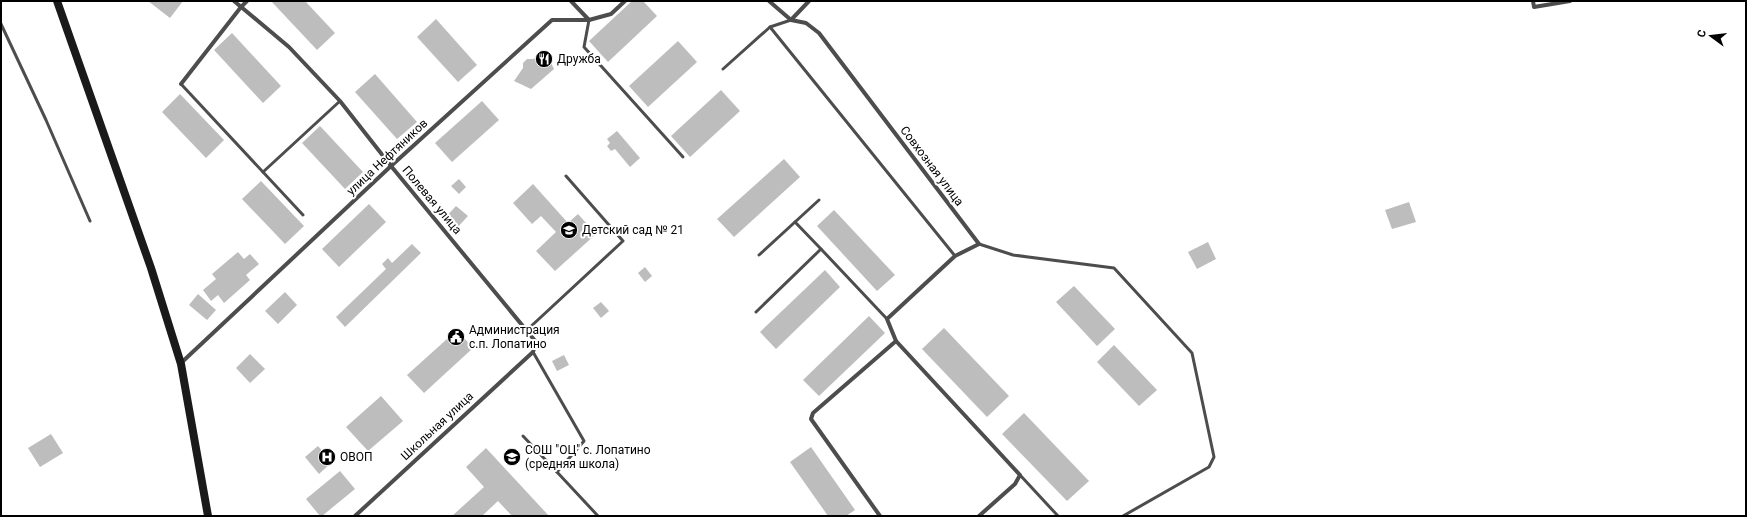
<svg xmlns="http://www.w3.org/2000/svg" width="1747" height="517" viewBox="0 0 1747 517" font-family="Roboto,sans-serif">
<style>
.building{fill:#bdbdbd}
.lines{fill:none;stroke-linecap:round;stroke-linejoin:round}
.lane{stroke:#4d4d4d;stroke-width:3}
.street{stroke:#4d4d4d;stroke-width:4}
.secondary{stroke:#1a1a1a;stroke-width:8}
.labels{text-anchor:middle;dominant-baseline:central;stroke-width:4;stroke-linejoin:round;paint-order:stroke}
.poi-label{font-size:12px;fill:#000;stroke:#fff;text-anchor:start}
.street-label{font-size:12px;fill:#000;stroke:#fff}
</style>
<rect width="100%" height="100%" fill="#fff"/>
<g class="building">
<polygon points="148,1 183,1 170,18"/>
<polygon points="271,1 305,1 335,33 317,50"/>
<polygon points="632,1 643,1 657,16 608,62 589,41"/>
<polygon points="436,19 477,65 458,82 417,37"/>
<polygon points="232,33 281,86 263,103 214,50"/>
<polygon points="678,41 697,62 648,107 629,86"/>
<polygon points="546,53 554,69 531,89 514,81 523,68 523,63 527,59 533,59"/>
<polygon points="375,74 417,122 397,139 355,92"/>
<polygon points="721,90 740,111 690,157 671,136"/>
<polygon points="180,94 224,140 206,158 162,112"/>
<polygon points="482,101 499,120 452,162 435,143"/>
<polygon points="320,126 363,172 345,189 302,143"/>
<polygon points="617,131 640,158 630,167 615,149 611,151 607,146 610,143 607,139"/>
<polygon points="784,159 800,177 734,237 717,219"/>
<polygon points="459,179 466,187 459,194 451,186"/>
<polygon points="261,181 304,226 285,244 242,199"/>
<polygon points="533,184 568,223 578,214 596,234 555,271 536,251 556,232 541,216 532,224 513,203"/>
<polygon points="1409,202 1416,222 1392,229 1385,210"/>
<polygon points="369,204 386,222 339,267 322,249"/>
<polygon points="456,206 468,216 455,230 443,220"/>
<polygon points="834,210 895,275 877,291 817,226"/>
<polygon points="1208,242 1216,259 1197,269 1188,252"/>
<polygon points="412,244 421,253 345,327 336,317 386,269 382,264 388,258 392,263"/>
<polygon points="238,252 244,259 250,254 259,264 246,275 250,280 224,303 218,295 211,301 203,290 216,279 212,274"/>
<polygon points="645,267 652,276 645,282 638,273"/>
<polygon points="825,270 840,287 776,349 760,332"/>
<polygon points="1074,286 1115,329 1097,346 1056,302"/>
<polygon points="285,292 297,305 278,324 265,311"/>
<polygon points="198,294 216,310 207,320 189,305"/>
<polygon points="601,302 609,311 601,318 593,308"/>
<polygon points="869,316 885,333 819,396 803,380"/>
<polygon points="944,328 1009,396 987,417 922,349"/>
<polygon points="457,330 473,348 424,393 407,375"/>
<polygon points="1114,345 1157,390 1139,406 1097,362"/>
<polygon points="250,354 265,369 250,383 236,368"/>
<polygon points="564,355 569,365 557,371 552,361"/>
<polygon points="381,396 403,421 368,451 346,427"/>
<polygon points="1024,413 1089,481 1067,501 1002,434"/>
<polygon points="51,434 63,453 40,467 28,448"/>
<polygon points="318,446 332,462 319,474 305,457"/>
<polygon points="811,447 855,510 846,516 828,516 790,462"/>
<polygon points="486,448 549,516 512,516 498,501 482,516 452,516 484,487 466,467"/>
<polygon points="340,471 355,489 322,516 320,516 306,499"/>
</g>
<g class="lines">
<g class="lane">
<polyline points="589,20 584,47 683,157"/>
<polyline points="1,24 46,120 90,221"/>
<polyline points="770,27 955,256"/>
<polyline points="723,69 770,27 791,20"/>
<polyline points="181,84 303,215"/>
<polyline points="263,172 340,101"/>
<polyline points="795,222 821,249"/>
<polyline points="979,244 1013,255 1114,268 1192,353 1214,457 1209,467 1123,516"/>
<polyline points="759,255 819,200"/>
<polyline points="756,312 821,249 887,319"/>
<polyline points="527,330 623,241 566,176"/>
<polyline points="533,352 584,441 557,472 598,516"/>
<polyline points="523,436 557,472"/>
<polyline points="1020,475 1058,516"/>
</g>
<g class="street">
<polyline points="234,1 289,47 340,101 391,166 536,342 533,352 355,516"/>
<polyline points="571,1 589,20"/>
<polyline points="769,1 791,20 806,23 819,33 979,244 955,256 887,319 896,341 813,413 811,419 880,516"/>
<polyline points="1533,1 1534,7 1570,1"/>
<polyline points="791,20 809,1"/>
<polyline points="181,84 241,7 247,1"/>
<polyline points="896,341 1020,475 1015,484 979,516"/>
<polyline points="181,363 391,166 552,20 589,20 611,14 625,1"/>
</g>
<polyline class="secondary" points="57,1 151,268 181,364 208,516"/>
</g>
<defs>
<symbol id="restaurant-disc" viewBox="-11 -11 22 22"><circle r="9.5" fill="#000" stroke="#fff"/><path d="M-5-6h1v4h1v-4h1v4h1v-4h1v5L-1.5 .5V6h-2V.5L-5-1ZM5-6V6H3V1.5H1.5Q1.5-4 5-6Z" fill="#fff"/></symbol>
<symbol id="school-disc" viewBox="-11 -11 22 22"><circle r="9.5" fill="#000" stroke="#fff"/><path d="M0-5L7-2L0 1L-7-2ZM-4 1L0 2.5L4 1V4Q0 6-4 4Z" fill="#fff"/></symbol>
<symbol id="civic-disc" viewBox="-11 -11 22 22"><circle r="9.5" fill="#000" stroke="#fff"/><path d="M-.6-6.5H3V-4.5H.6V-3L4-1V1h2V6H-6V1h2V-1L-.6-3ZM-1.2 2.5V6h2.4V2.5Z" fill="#fff"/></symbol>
<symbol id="hospital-disc" viewBox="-11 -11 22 22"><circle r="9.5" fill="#000" stroke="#fff"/><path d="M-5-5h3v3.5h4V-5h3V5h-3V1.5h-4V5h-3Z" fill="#fff"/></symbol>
</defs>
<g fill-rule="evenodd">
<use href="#restaurant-disc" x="534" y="49" width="20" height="20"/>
<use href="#school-disc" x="559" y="220" width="20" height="20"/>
<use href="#civic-disc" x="446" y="327" width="20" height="20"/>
<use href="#hospital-disc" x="317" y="447" width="20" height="20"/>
<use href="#school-disc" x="502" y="447" width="20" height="20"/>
</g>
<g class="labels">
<g class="poi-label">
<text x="557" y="59">Дружба</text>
<text x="582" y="230">Детский сад № 21</text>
<text x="469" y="330">Администрация<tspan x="469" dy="14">с.п. Лопатино</tspan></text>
<text x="525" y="450">СОШ "ОЦ" с. Лопатино<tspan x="525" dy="14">(средняя школа)</tspan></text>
<text x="340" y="457">ОВОП</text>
</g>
<g class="street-label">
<text transform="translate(387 157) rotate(-43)">улица Нефтяников</text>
<text transform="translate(932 166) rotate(53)">Совхозная улица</text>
<text transform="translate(432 200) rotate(50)">Полевая улица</text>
<text transform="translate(437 426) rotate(-43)">Школьная улица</text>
</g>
</g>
<rect width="1747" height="517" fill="none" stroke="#000000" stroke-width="4"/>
<g transform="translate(1711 36) rotate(285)" stroke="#ffffff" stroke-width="3" paint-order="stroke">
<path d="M0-3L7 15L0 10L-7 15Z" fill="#000000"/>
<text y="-6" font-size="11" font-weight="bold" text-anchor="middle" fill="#000000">С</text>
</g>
</svg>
